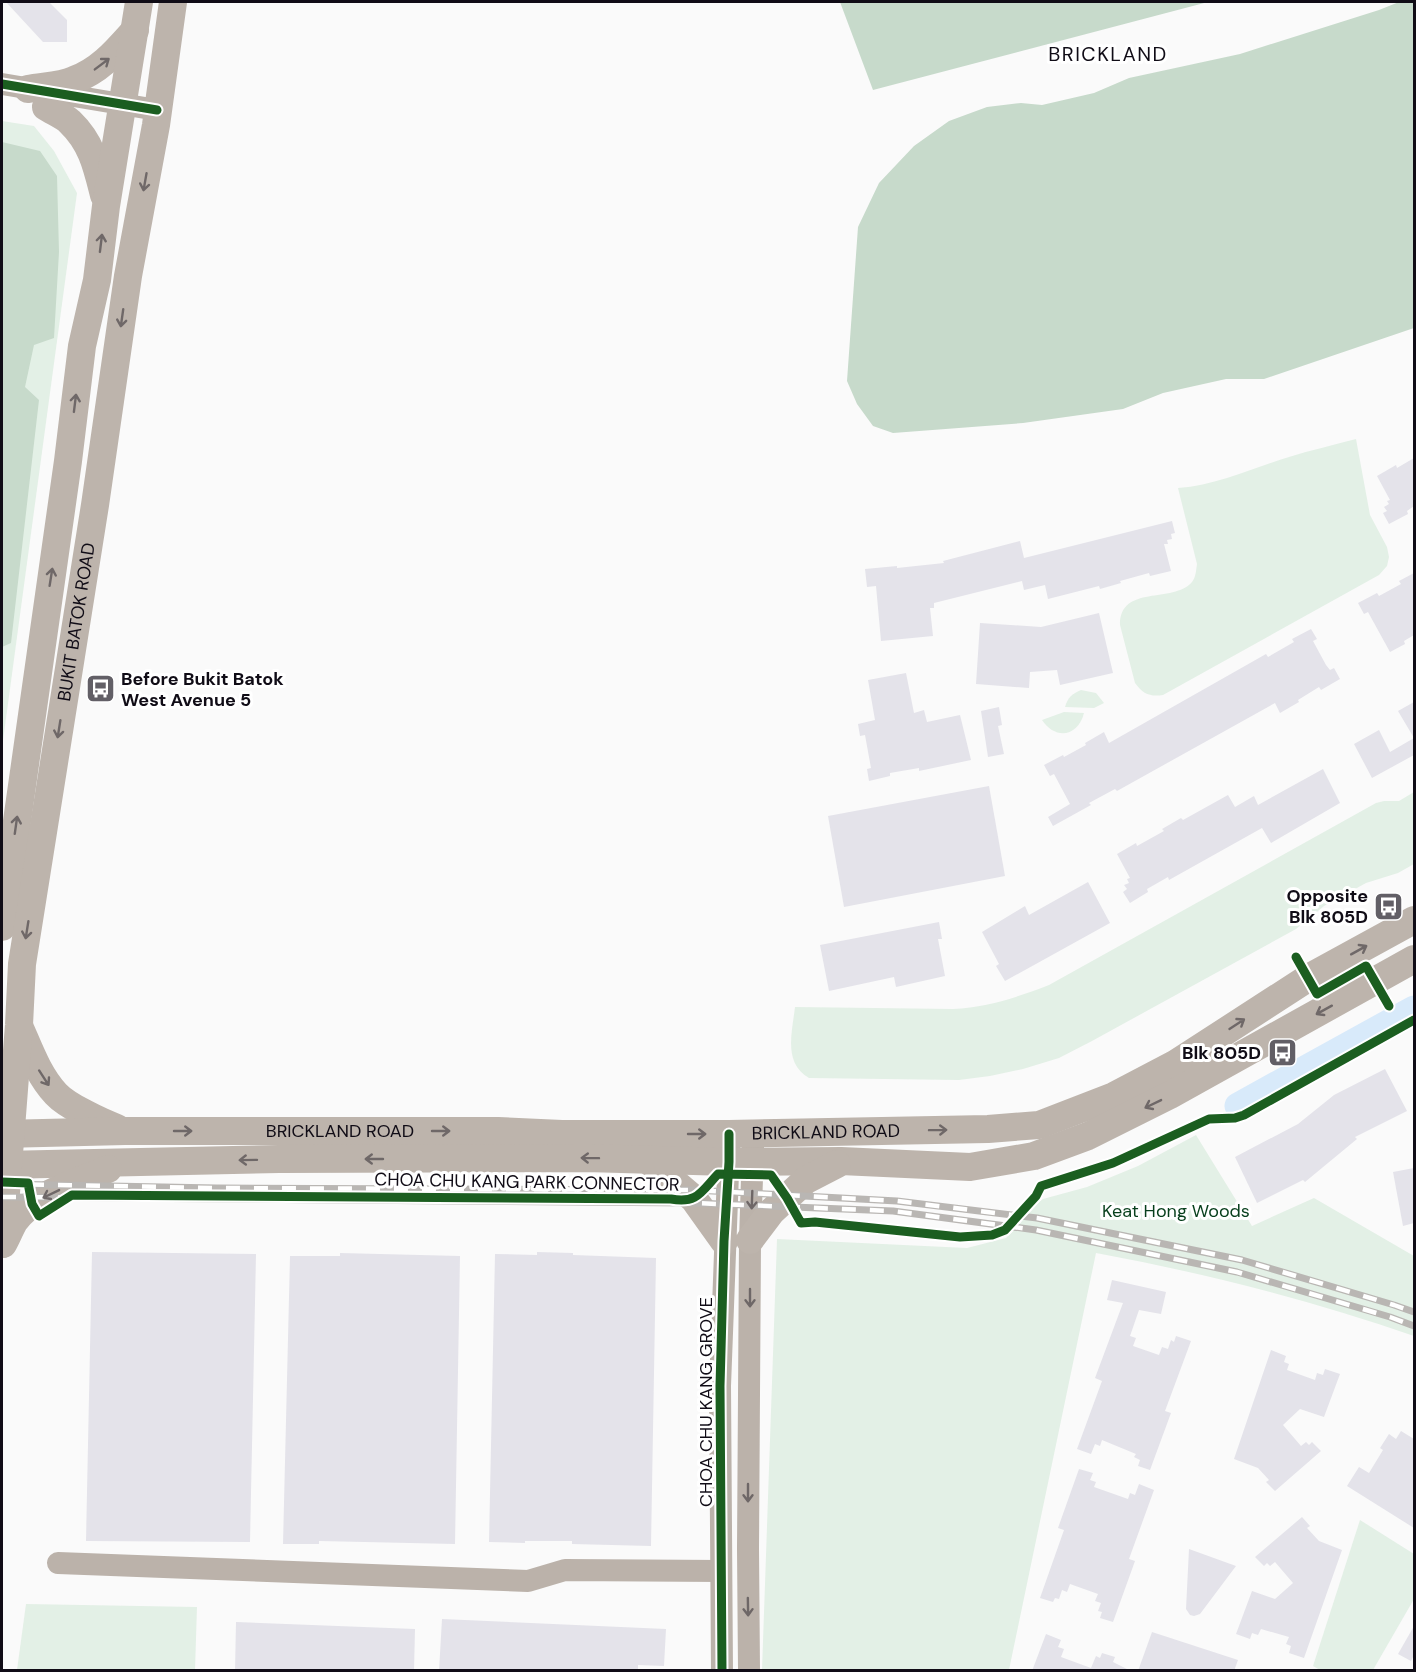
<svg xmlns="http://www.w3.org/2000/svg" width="1416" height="1672" viewBox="0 0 1416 1672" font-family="'DM Sans',sans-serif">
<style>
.green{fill:#e3f0e6}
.forest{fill:#c7dacb}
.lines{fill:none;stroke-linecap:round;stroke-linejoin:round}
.river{stroke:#d8eafa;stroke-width:27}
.building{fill:#e4e3ea}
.minor{stroke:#bbb2aa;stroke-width:22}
.major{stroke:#bdb4ac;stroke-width:28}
.rail-casing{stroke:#b9b6b3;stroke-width:7}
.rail{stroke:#fff;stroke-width:4.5;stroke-dasharray:14;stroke-linecap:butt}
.cycleway-casing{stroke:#fff;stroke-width:13}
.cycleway{stroke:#1b5e20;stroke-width:9}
.oneway{stroke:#6f6868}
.oneway2{stroke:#6e6767}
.labels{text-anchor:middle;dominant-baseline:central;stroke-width:6;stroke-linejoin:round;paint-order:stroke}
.street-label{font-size:18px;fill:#100c16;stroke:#fff}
.poi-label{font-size:18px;font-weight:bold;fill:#100c16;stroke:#fff;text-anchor:end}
.park-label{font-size:18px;fill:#073f1c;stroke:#fff}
.neighbourhood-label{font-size:20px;letter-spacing:1.5px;fill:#100c16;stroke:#fff}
</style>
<rect width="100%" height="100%" fill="#fafafa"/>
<g class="green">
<polygon points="2,121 34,126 54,151 77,193 2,748"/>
<path d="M1356,439L1370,515L1387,547L1389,557L1387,566L1379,575L1163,695C1150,697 1143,694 1135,683L1120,625C1120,584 1173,604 1192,582C1196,577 1196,570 1197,564L1178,488C1218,485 1252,468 1289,457C1311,450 1334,445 1356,439Z"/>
<path d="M1081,690L1096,693L1104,703L1094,708L1065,707C1068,697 1072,694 1081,690Z"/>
<path d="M1064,712L1084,713C1078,737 1055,740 1042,720Z"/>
<path d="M1414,792V864L1398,873L1366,883L1324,906L1296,929L1092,1041L1059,1058L1023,1069L990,1076L959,1080L809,1078C783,1063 792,1033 795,1007L953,1009C988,1007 1018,997 1049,985L1376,803L1384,801H1399Z"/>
<path d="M1196,1135L1252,1226L1314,1198L1414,1256V1336C1311,1300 1204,1273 1096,1253L1009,1670H762L777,1239L967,1248L1006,1238L1018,1226L1033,1206L1043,1199L1087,1187L1138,1166Z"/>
<polygon points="1360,1520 1414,1554 1414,1599 1373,1670 1320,1670 1313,1666"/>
<polygon points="26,1604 197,1607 195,1670 17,1670"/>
</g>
<g class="forest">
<polygon points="840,2 1208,2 873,90"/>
<polygon points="1399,2 1414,2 1414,328 1264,379 1226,379 1163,393 1123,409 1023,423 893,433 873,426 857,404 847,381 858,227 879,183 914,146 949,121 987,107 1021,103 1042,105 1094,93 1129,78 1240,54 1379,10"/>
<polygon points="2,142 40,151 57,176 59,252 54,338 34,345 25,387 39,400 11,643 2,647"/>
</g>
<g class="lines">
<polyline class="river" points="1238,1106 1414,1009"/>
</g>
<g class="building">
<polygon points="6,2 49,2 67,20 67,42 43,42"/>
<polygon points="1414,458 1414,506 1407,511 1408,514 1389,524 1383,513 1387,511 1384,507 1389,504 1387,501 1390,500 1377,476 1396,465 1397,468"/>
<polygon points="1172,521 1175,533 1171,534 1172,539 1167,540 1168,544 1164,544 1171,571 1150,576 1149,573 1120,581 1121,583 1100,589 1099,586 1048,599 1045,585 1024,590 1022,581 934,603 934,608 930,608 933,636 881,641 876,586 867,587 865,569 897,566 897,568 944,563 943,561 1020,541 1024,558"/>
<polygon points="1414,573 1414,635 1404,641 1405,644 1390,652 1368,612 1364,614 1358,603 1377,593 1379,596 1401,584 1399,581"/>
<polygon points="1099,613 1113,673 1060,685 1057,670 1030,672 1029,688 976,684 980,623 1041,627"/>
<polygon points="1311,629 1317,639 1313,641 1326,665 1330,670 1334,668 1340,679 1321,690 1319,687 1298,700 1299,702 1280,713 1275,703 1117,791 1115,789 1089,803 1091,805 1053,826 1048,817 1070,804 1054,774 1050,776 1044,765 1063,755 1064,757 1086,745 1085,743 1104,732 1109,743 1266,654 1268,657 1294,642 1292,639"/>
<polygon points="906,673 914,713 924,710 927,722 960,715 971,760 919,771 919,768 890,773 890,776 869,781 867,769 871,768 865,735 860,736 858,724 875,720 868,680"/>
<polygon points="1414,702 1414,755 1372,778 1354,744 1379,730 1390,752 1414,738 1398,711"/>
<polygon points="999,707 1002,725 998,726 1004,754 988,757 981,711"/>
<polygon points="1323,769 1340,803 1271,843 1262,828 1169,880 1168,877 1147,889 1148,892 1130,903 1123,892 1127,889 1124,885 1129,883 1127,879 1130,878 1117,854 1136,843 1137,846 1164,831 1162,829 1181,818 1183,820 1228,795 1235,807 1254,796 1258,805"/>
<polygon points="989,786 1005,876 844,907 828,816"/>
<polygon points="1088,882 1110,923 1005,981 996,966 999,964 982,932 1025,906 1029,915"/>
<polygon points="939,922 942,939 938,939 945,976 896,987 894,977 829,991 820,945"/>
<polygon points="1385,1069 1407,1111 1355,1137 1357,1139 1305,1182 1303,1180 1257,1203 1235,1157 1298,1124 1334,1095"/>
<polygon points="1414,1168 1414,1223 1403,1226 1393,1172"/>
<polygon points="92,1252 256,1254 250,1542 86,1541"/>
<polygon points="537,1252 573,1253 573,1255 656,1258 651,1546 572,1544 572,1541 525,1541 525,1543 489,1542 495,1254 537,1255"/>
<polygon points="340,1253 460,1256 455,1544 319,1541 319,1544 283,1544 290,1256 340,1256"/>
<polygon points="1112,1280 1166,1292 1161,1314 1139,1310 1130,1336 1136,1338 1133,1346 1159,1355 1162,1347 1168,1349 1171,1340 1174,1342 1176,1336 1191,1341 1165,1411 1171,1413 1150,1470 1138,1466 1140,1460 1134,1457 1136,1454 1102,1440 1100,1446 1095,1444 1091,1454 1077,1449 1102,1381 1095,1378 1123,1303 1107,1300"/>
<polygon points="1271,1350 1286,1356 1284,1362 1289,1364 1287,1370 1315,1380 1317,1373 1323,1375 1325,1369 1340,1374 1324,1417 1300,1409 1283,1425 1301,1446 1306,1442 1309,1445 1312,1442 1321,1451 1275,1491 1266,1482 1269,1480 1258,1468 1234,1459"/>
<polygon points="1401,1431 1414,1439 1414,1528 1347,1486 1359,1467 1369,1473 1383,1450 1380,1448 1389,1434 1396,1439"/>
<polygon points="1079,1469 1093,1473 1090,1480 1096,1482 1094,1487 1128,1499 1130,1493 1135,1495 1139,1484 1154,1490 1129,1559 1135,1561 1113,1622 1100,1618 1102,1612 1098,1611 1101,1603 1095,1601 1098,1594 1070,1584 1067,1592 1062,1590 1059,1599 1055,1598 1053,1602 1040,1598 1064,1530 1058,1528"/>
<polygon points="1302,1517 1310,1526 1307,1528 1319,1541 1342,1550 1304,1658 1289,1653 1291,1646 1286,1644 1289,1637 1261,1629 1258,1635 1252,1633 1250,1639 1236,1634 1252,1591 1275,1599 1293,1583 1275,1562 1270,1566 1267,1563 1264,1566 1255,1557"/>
<polygon points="1189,1549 1236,1566 1200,1614 1194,1616 1190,1615 1186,1609"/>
<polygon points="442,1619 666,1629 664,1666 638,1665 638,1671 439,1671"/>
<polygon points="236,1622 415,1629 414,1671 235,1671"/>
<polygon points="1414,1626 1414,1655 1411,1661 1398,1654"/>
<polygon points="1152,1632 1238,1660 1234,1671 1138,1671"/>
<polygon points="1046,1634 1061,1640 1058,1647 1064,1649 1061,1657 1091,1668 1096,1656 1100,1658 1102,1653 1115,1657 1113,1662 1131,1671 1032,1671"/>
</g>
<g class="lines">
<g class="minor">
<polyline points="2,84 157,110"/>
<polyline points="58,1563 528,1581 565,1570 721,1571"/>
<polyline points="722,1670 720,1386 729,1147"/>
<polyline points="749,1670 748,1549 750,1240 753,1147"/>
</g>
<g class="major">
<path d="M28,89C43,86 61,86 74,80C101,70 117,50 135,30"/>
<path d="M46,107C54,112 64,116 70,122C92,143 97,167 104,195"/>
<polyline points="2,927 68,461 82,346 97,280 106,206 139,2"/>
<path d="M20,1028C30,1051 39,1076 56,1094C67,1106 101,1122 117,1128"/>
<path id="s1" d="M2,1134L125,1131H498L562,1134H729L988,1129L1039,1125L1114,1096L1175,1064L1308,978L1414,920"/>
<polyline points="648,1160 694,1199 724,1241"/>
<polyline points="2,1165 279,1159 586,1158 729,1162 841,1161 970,1167 1034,1156 1088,1136 1170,1095 1414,959"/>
<polyline points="750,1240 771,1212 806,1180 837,1164"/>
<path id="s2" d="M2,1244L19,1025L22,964L95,505L128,276L156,125L173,2"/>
<path d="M3,1244C7,1237 10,1229 14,1222C33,1194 79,1182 108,1169"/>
</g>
<defs>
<g id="rail">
<polyline points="2,1184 217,1188 694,1190 897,1201 1037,1218 1242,1260 1394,1305 1414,1312"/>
<polyline points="2,1197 694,1203 893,1211 1036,1230 1237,1272 1390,1317 1414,1326"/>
</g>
</defs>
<use href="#rail" class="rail-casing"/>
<use href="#rail" class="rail"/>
<defs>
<g id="cycleway">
<polyline points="2,84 157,110"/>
<polyline points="1296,957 1317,994 1366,966 1389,1006"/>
<path d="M2,1182L28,1183L32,1204L39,1216L72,1195L671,1199C697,1204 701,1192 718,1174L771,1175L787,1198L801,1223L815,1222L960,1237L992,1235L1005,1230L1036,1196L1041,1186L1113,1163L1209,1119L1235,1118L1244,1115L1414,1020"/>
<polyline points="722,1670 720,1386 724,1241 729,1162 729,1134"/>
</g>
</defs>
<use href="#cycleway" class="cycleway-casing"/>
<use href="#cycleway" class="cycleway"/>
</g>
<defs><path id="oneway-shaft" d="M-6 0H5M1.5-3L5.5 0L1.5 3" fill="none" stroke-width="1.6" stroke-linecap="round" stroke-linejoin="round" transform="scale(1.5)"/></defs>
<g class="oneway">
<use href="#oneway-shaft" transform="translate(102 64) rotate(-37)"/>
<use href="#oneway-shaft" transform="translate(145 182) rotate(100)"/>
<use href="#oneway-shaft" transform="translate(101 243) rotate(-83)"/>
<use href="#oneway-shaft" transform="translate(122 318) rotate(98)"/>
<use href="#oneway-shaft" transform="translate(75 403) rotate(-83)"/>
<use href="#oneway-shaft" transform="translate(51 577) rotate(-81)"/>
<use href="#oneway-shaft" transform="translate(59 729) rotate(99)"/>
<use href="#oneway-shaft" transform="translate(16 825) rotate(-82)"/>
<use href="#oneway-shaft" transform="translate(27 930) rotate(99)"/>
<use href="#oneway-shaft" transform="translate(1359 950) rotate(-29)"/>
<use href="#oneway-shaft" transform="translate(1324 1010) rotate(151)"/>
<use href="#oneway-shaft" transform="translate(1237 1024) rotate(-33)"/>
<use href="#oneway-shaft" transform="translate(44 1078) rotate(57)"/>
<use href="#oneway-shaft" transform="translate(1153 1104) rotate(154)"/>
<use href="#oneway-shaft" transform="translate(938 1130) rotate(-1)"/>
<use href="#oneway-shaft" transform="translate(183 1131)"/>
<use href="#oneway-shaft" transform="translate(441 1131)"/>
<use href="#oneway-shaft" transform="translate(697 1134)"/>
<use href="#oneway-shaft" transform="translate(590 1158) rotate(-179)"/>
<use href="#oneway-shaft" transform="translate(374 1159) rotate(180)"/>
<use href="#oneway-shaft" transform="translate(248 1160) rotate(179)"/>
<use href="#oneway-shaft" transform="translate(51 1194) rotate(154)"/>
</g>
<g class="oneway2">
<use href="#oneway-shaft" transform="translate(752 1200) rotate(92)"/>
<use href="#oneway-shaft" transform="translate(750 1298) rotate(90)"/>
<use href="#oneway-shaft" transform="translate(748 1493) rotate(90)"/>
<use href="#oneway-shaft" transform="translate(748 1607) rotate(89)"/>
</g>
<defs>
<symbol id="bus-square" viewBox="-11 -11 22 22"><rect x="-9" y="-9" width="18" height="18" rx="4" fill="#625f66" stroke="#fff"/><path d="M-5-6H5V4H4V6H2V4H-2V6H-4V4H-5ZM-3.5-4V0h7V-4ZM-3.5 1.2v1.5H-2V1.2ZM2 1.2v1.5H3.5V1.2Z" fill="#fff"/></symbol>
</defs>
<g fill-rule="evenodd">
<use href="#bus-square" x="84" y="672" width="33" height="33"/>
<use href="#bus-square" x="1372" y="890" width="33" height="33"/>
<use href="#bus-square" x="1266" y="1036" width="33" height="33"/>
</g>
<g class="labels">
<g class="street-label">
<text stroke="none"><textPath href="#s2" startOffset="627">BUKIT BATOK ROAD</textPath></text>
<text stroke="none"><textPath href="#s1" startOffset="338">BRICKLAND ROAD</textPath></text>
<text stroke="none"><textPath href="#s1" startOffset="824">BRICKLAND ROAD</textPath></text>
<text transform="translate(527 1182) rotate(1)">CHOA CHU KANG PARK CONNECTOR</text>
<text transform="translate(706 1402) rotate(-90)">CHOA CHU KANG GROVE</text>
</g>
<g class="poi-label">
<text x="121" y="679" text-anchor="start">Before Bukit Batok<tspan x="121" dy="21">West Avenue 5</tspan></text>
<text x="1368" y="896">Opposite<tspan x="1368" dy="21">Blk 805D</tspan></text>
<text x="1261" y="1053">Blk 805D</text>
</g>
<g class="park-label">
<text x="1176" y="1211">Keat Hong Woods</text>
</g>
<g class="neighbourhood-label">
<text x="1108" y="54">BRICKLAND</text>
</g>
</g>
<rect width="1416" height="1672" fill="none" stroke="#100c16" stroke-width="6"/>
</svg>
